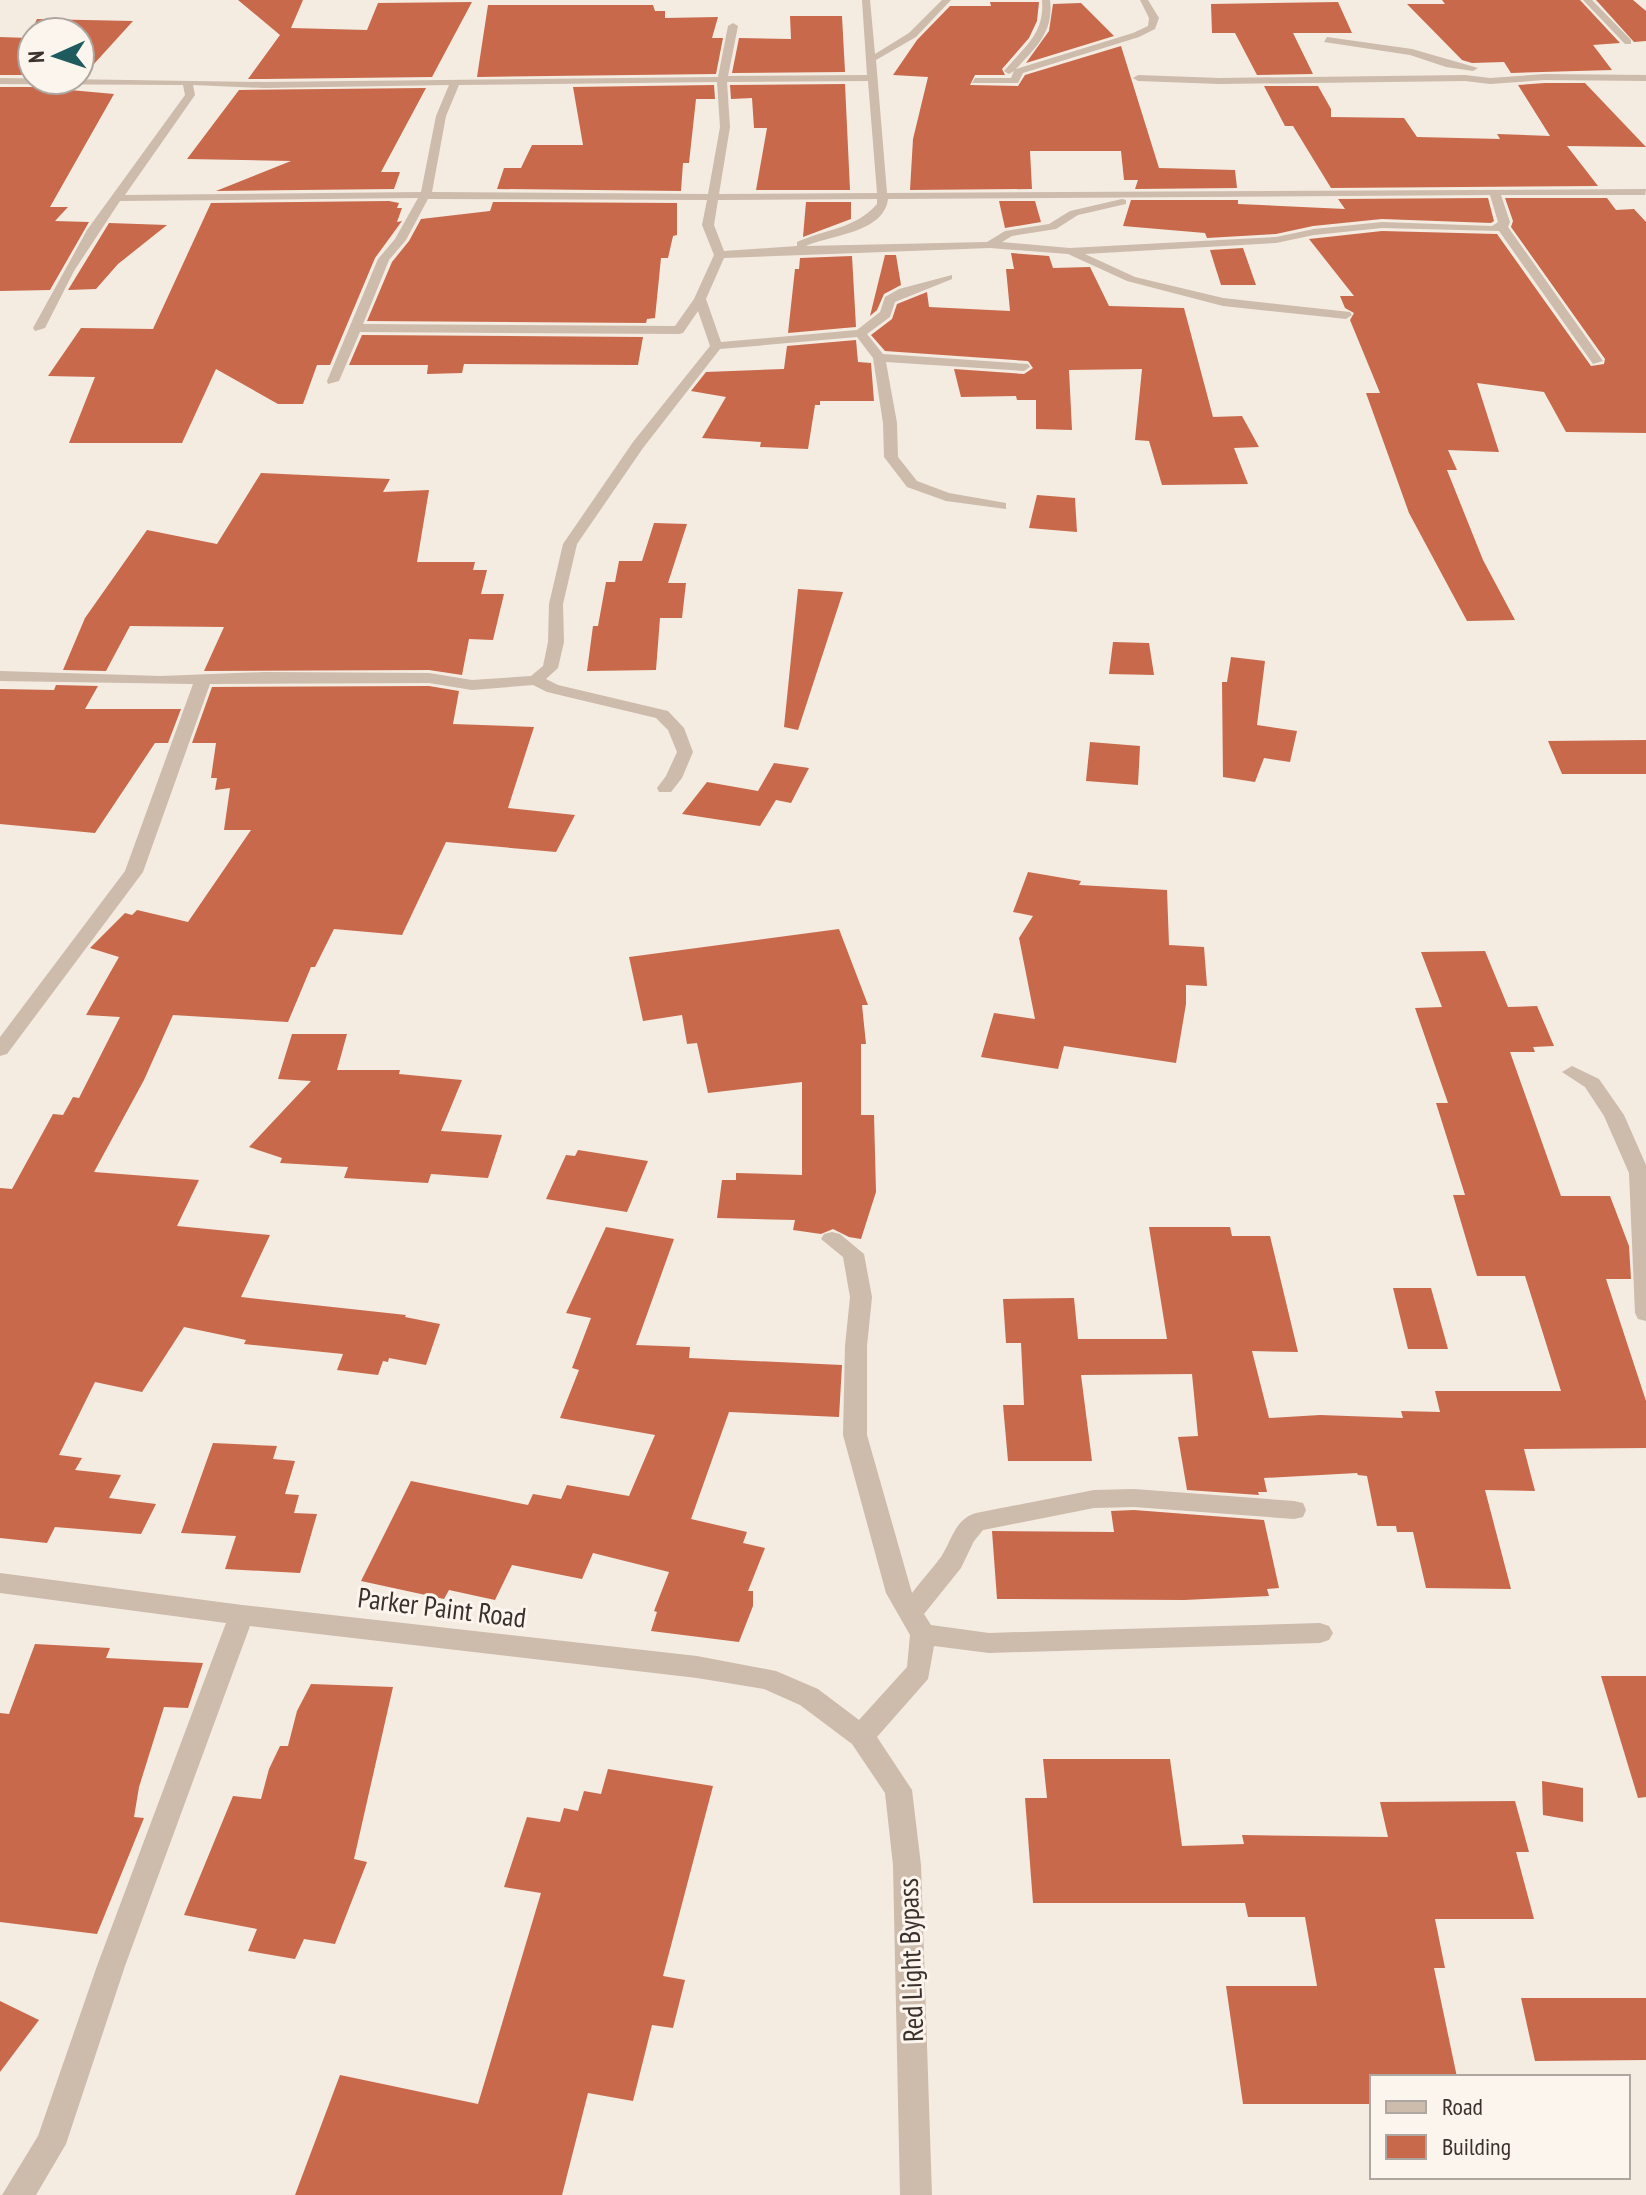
<svg xmlns="http://www.w3.org/2000/svg" width="1646" height="2195" viewBox="0 0 1646 2195" font-family="'PT Sans Narrow',sans-serif">
<style>
.building{fill:#c8694b}
.lines{fill:none;stroke-linecap:round;stroke-linejoin:round}
.minor{fill:#cdbbac;fill-rule:evenodd}
.labels{text-anchor:middle;dominant-baseline:central;stroke-width:6;stroke-linejoin:round;paint-order:stroke}
.near-street-label{font-size:28px;fill:#3b302b;stroke:#fbf5ee}
</style>
<rect width="100%" height="100%" fill="#f4ebe1"/>
<g class="building">
<polygon points="238,0 303,0 291,28 367,30 378,3 472,2 432,77 264,79 248,79 280,35"/>
<polygon points="1442,0 1580,0 1620,43 1593,45 1612,70 1511,73 1504,62 1472,63 1462,60 1407,4 1445,4"/>
<polygon points="1596,0 1633,0 1646,11 1646,41 1634,42"/>
<polygon points="990,2 1039,2 1037,21 1029,38 1002,69 1005,75 975,75 970,85 1018,86 1025,75 1121,46 1159,168 1235,170 1237,188 1135,189 1138,180 1124,180 1121,151 1030,151 1032,189 910,190 913,139 928,77 893,75 917,40 950,6 991,6"/>
<polygon points="1338,2 1352,33 1293,33 1313,74 1257,75 1235,33 1212,33 1211,4"/>
<polygon points="1081,3 1114,36 1026,63 1049,31 1053,4"/>
<polygon points="488,5 653,5 655,11 665,11 665,18 718,17 712,38 723,38 716,74 477,77"/>
<polygon points="790,16 842,16 845,72 732,73 739,38 791,39"/>
<polygon points="37,19 133,21 83,76 80,76 80,32 32,32 32,75 0,75 0,37 28,38"/>
<polygon points="1545,83 1585,83 1646,147 1567,146 1598,186 1331,188 1293,126 1285,126 1264,86 1318,86 1331,109 1331,117 1404,118 1417,137 1500,139 1497,134 1550,136 1518,85"/>
<polygon points="845,84 850,190 756,190 767,128 754,128 752,98 731,99 730,85"/>
<polygon points="714,85 715,99 696,99 689,163 683,163 681,191 497,189 504,168 521,168 532,145 583,145 573,87"/>
<polygon points="0,87 73,87 70,90 114,94 50,207 68,207 55,221 89,222 50,290 0,291"/>
<polygon points="426,88 381,172 400,172 394,189 216,191 291,161 187,159 239,90"/>
<polygon points="1488,198 1494,221 1491,223 1382,219 1313,226 1276,234 1207,238 1205,233 1123,226 1131,200 1238,200 1238,204 1345,209 1338,199"/>
<polygon points="1505,198 1607,198 1616,210 1634,209 1646,222 1646,433 1566,432 1544,392 1477,383 1499,452 1448,450 1457,470 1447,470 1483,560 1515,620 1467,621 1409,513 1366,393 1380,393 1350,320 1354,313 1345,308 1340,296 1354,296 1309,239 1382,231 1497,234 1591,366 1604,364 1605,359 1511,227 1513,221"/>
<polygon points="389,201 399,203 397,208 402,208 397,222 402,221 375,258 330,365 317,365 303,404 278,404 216,369 182,443 69,443 95,377 48,376 81,328 153,329 211,203"/>
<polygon points="999,201 1035,201 1041,222 1005,228"/>
<polygon points="493,202 677,203 677,235 673,236 668,258 661,258 655,318 647,319 646,323 367,321 392,262 409,241 421,219 490,211"/>
<polygon points="806,202 851,202 851,219 803,237"/>
<polygon points="109,223 167,225 118,264 96,289 68,290"/>
<polygon points="1243,248 1256,285 1221,285 1210,250"/>
<polygon points="1011,253 1049,256 1053,268 1090,267 1109,306 1184,308 1213,417 1242,416 1259,447 1234,448 1248,484 1162,485 1149,441 1135,440 1142,369 1069,370 1072,430 1036,429 1036,400 1017,400 1016,396 961,397 954,369 1024,374 1033,368 1028,361 885,351 871,335 892,319 897,304 927,292 929,307 1010,311 1006,269 1014,269"/>
<polygon points="885,255 896,255 901,285 884,294 877,310 870,316"/>
<polygon points="852,256 856,327 788,333 795,269 799,269 800,258"/>
<polygon points="362,335 643,337 638,365 464,364 462,373 427,374 428,365 349,365"/>
<polygon points="856,340 858,362 871,363 874,401 820,401 820,405 815,405 808,449 760,447 761,442 702,438 726,397 691,391 706,372 784,369 787,346"/>
<polygon points="261,473 390,479 383,492 429,490 417,562 475,562 473,570 487,570 481,594 504,594 493,640 469,639 462,675 429,670 204,671 224,627 130,626 106,671 63,670 85,618 147,530 217,544"/>
<polygon points="1037,495 1075,498 1077,532 1029,528"/>
<polygon points="654,523 687,524 668,583 686,583 682,618 660,618 656,670 587,671 593,626 598,626 606,582 615,582 619,561 642,561"/>
<polygon points="798,589 843,592 798,730 784,727"/>
<polygon points="1113,642 1149,643 1154,675 1109,674"/>
<polygon points="1231,657 1265,661 1257,725 1297,731 1290,762 1264,758 1255,782 1223,777 1222,682 1227,682"/>
<polygon points="56,685 98,686 85,709 181,709 168,743 155,743 95,833 0,824 0,689 54,690"/>
<polygon points="429,686 459,691 453,724 534,727 508,808 575,815 556,852 446,842 402,935 334,929 315,967 311,967 288,1022 173,1015 144,1080 94,1172 199,1180 177,1226 270,1235 241,1297 406,1315 405,1317 440,1324 426,1365 389,1358 388,1362 383,1361 378,1375 337,1370 343,1354 244,1344 246,1340 184,1327 142,1392 95,1382 59,1455 82,1458 75,1470 121,1475 109,1498 156,1504 141,1534 55,1527 47,1543 0,1538 0,1188 12,1189 53,1114 63,1115 73,1097 79,1098 120,1017 86,1015 119,957 90,948 125,913 132,915 137,910 188,922 251,830 224,830 230,788 215,790 217,778 211,778 216,743 192,743 212,687"/>
<polygon points="1646,740 1646,774 1562,774 1548,741"/>
<polygon points="1090,742 1140,746 1138,785 1086,781"/>
<polygon points="774,763 809,768 791,803 776,800 760,826 682,814 707,782 758,791"/>
<polygon points="1028,872 1081,881 1079,885 1167,890 1169,945 1204,947 1207,986 1186,985 1186,1004 1176,1063 1064,1046 1058,1069 981,1057 994,1013 1035,1019 1019,938 1033,916 1013,912"/>
<polygon points="839,929 868,1005 862,1005 866,1044 861,1044 861,1115 874,1115 876,1192 861,1239 849,1237 833,1229 821,1234 793,1230 795,1220 717,1218 722,1180 736,1180 736,1173 802,1175 802,1082 708,1093 697,1043 687,1044 682,1015 643,1021 629,957"/>
<polygon points="1485,951 1508,1007 1537,1006 1554,1046 1533,1047 1535,1052 1510,1052 1561,1196 1610,1196 1629,1246 1631,1279 1606,1279 1646,1401 1646,1448 1524,1449 1535,1491 1485,1490 1511,1589 1426,1588 1413,1532 1397,1532 1396,1526 1377,1526 1367,1476 1358,1475 1357,1473 1264,1478 1267,1492 1258,1492 1259,1495 1187,1490 1178,1437 1198,1436 1192,1374 1081,1375 1092,1461 1008,1461 1003,1405 1024,1405 1021,1343 1006,1343 1003,1299 1074,1298 1078,1339 1167,1339 1149,1227 1230,1227 1232,1236 1270,1236 1298,1352 1252,1351 1269,1418 1320,1415 1403,1418 1401,1411 1440,1412 1435,1391 1561,1391 1525,1276 1477,1276 1453,1195 1465,1195 1436,1103 1448,1103 1415,1008 1442,1007 1421,952"/>
<polygon points="292,1034 347,1034 337,1070 400,1070 399,1074 462,1080 441,1131 502,1135 488,1178 431,1174 428,1183 344,1178 348,1167 280,1163 282,1158 249,1147 311,1081 278,1079"/>
<polygon points="578,1150 648,1161 627,1212 546,1199 566,1155 575,1156"/>
<polygon points="606,1227 674,1239 636,1345 690,1347 689,1358 842,1365 839,1417 729,1412 691,1519 747,1532 743,1543 765,1548 748,1591 753,1591 753,1606 739,1642 651,1631 657,1612 654,1611 669,1572 593,1553 582,1579 512,1565 495,1600 449,1590 444,1599 361,1581 411,1481 528,1505 533,1494 561,1499 567,1485 629,1496 655,1435 560,1418 579,1370 572,1368 591,1318 566,1313"/>
<polygon points="1393,1288 1431,1288 1448,1349 1408,1349"/>
<polygon points="213,1443 277,1446 273,1459 295,1461 285,1494 299,1495 294,1513 317,1514 300,1573 225,1569 236,1536 181,1533"/>
<polygon points="1134,1510 1264,1520 1279,1588 1267,1589 1269,1596 1184,1600 997,1599 992,1531 1114,1532 1111,1511"/>
<polygon points="35,1644 110,1648 106,1658 203,1663 188,1708 164,1707 139,1787 134,1817 144,1818 97,1934 0,1922 0,1713 9,1714"/>
<polygon points="1601,1676 1646,1676 1646,1797 1638,1798"/>
<polygon points="311,1684 393,1687 354,1859 367,1862 335,1944 304,1939 295,1959 248,1951 257,1929 184,1915 233,1796 261,1799 269,1769 280,1746 288,1746 297,1711"/>
<polygon points="1043,1759 1170,1759 1182,1846 1244,1844 1242,1835 1388,1837 1380,1802 1515,1801 1529,1852 1516,1852 1534,1919 1435,1919 1445,1968 1434,1968 1457,2077 1372,2077 1372,2104 1243,2104 1226,1986 1317,1986 1305,1917 1248,1917 1245,1903 1033,1903 1025,1798 1047,1798"/>
<polygon points="608,1769 713,1786 663,1976 685,1980 673,2028 652,2025 633,2101 588,2093 562,2195 295,2195 340,2075 478,2104 541,1893 504,1887 527,1817 560,1822 564,1808 578,1811 584,1791 601,1794"/>
<polygon points="1542,1781 1583,1788 1583,1822 1543,1815"/>
<polygon points="1521,1998 1646,1998 1646,2060 1535,2061"/>
<polygon points="0,2001 39,2020 0,2072"/>
</g>
<g class="lines">
<g class="minor">
<path d="M862,0H870L875,54L909,33L942,0H951L916,37L876,60L887,193L1646,189L1645,195H1501L1510,222L1508,227L1603,361L1593,364L1499,231L1382,228L1314,235L1276,243L1085,254L1135,277L1223,298L1350,312L1352,315L1346,319L1223,306L1127,281L1068,254L990,248L724,258L706,299L721,342L857,330L880,312L885,297L899,289L952,275V279L895,302L890,317L867,334L883,354L1028,364L1030,367L1024,371L886,362L897,423L898,457L917,481L949,493L1006,503V509L946,501L907,487L884,457L883,423L873,358L857,337L720,349L643,448L577,544L563,604L564,642L558,668L546,679L558,685L668,711L684,728L693,752L682,778L671,792H659L657,788L666,776L677,752L668,730L656,718L547,692L533,685L472,690L429,683L210,684L143,872L7,1054L0,1056V1037L125,871L193,684L0,681V671L161,676L264,672L429,673L472,680L531,676L543,666L548,642L549,604L563,544L633,442L710,346L698,311L683,333L679,334L360,332L339,381L328,384L327,381L378,259L395,239L418,198L120,201L74,271L45,328L35,331L33,328L87,230L185,95L183,85L0,84V78L264,82L718,77L728,26L733,23L738,26L728,76L867,75ZM868,81L877,193L719,194L730,127L727,82ZM717,82L720,127L708,194L432,192L446,116L459,85ZM193,85L264,88L449,85L436,116L421,192L125,195L195,95ZM1490,195L1498,222L1492,226L1382,222L1314,229L1276,237L1070,248L1002,242L1012,236L1056,229L1078,215L1126,204V200L1122,199L1070,211L1049,224L1005,231L987,242L806,246C830,235 884,233 888,199ZM428,199L707,200L702,225L714,255L694,299L675,326L363,324L389,260L406,240ZM877,199V204C855,229 826,229 797,242V246L724,251L714,225L718,200Z"/>
<path d="M1042,0H1050C1054,32 1036,47 1016,69L1133,33L1148,26L1149,18L1140,0H1148L1159,18L1155,29L1139,37L1023,73L1018,83H972L975,78H1011L1014,71L1009,74L1004,71C1024,47 1045,34 1042,0Z"/>
<polygon points="1583,0 1592,0 1631,40 1631,44 1625,44"/>
<polygon points="1327,37 1412,49 1478,68 1473,71 1446,67 1410,55 1324,42"/>
<polygon points="1545,74 1646,75 1646,81 1545,80 1490,84 1465,81 1220,84 1138,81 1133,78 1138,75 1220,78 1465,75 1490,78"/>
<polygon points="1572,1066 1599,1079 1624,1115 1646,1165 1646,1321 1638,1319 1635,1313 1629,1173 1604,1116 1585,1087 1562,1072"/>
<path d="M832,1232L840,1234L864,1254L872,1297L867,1346V1435L912,1593C921,1581 932,1569 941,1557C952,1540 955,1519 976,1513L1094,1490L1134,1489L1294,1501L1303,1503L1306,1510L1303,1517L1294,1519L1134,1507L1094,1508L983,1530L974,1541L961,1568L924,1614L931,1625L989,1633L1320,1623L1329,1626L1333,1633L1329,1640L1320,1643L989,1653L934,1646L928,1679L877,1737L912,1790L921,1865L932,2195H900L893,1865L885,1793L852,1744L800,1705L764,1689L697,1678L250,1626L125,1966L66,2144L36,2195H2L38,2136L97,1966L226,1623L0,1593V1573L242,1605L697,1656L776,1671L818,1689L859,1720L907,1667L910,1635L886,1593L843,1435L845,1346L850,1297L843,1257L821,1239L824,1234Z"/>
</g>
</g>
<g class="labels">
<g class="near-street-label">
<text transform="translate(442 1607) rotate(7)">Parker Paint Road</text>
<text transform="translate(910 1960) rotate(-92)">Red Light Bypass</text>
</g>
</g>
<rect x="1370" y="2075" width="260" height="104" fill="#fbf5ee" stroke="#aea6a0" stroke-width="2"/>
<rect x="1386" y="2101" width="40" height="12" fill="#cdbbac" stroke="#aea6a0" stroke-width="2"/>
<text x="1442" y="2115" font-size="24" fill="#3b302b">Road</text>
<rect x="1386" y="2135" width="40" height="24" fill="#c8694b" stroke="#aea6a0" stroke-width="2"/>
<text x="1442" y="2155" font-size="24" fill="#3b302b">Building</text>
<g transform="translate(56 56) rotate(267)"><circle r="38" fill="#fbf5ee" stroke="#aea6a0" stroke-width="2"/>
<path d="M0-6L14 30L0 20L-14 30Z" fill="#1f5a5e"/>
<text y="-12" font-size="22" font-weight="bold" text-anchor="middle" fill="#3b302b">N</text>
</g>
</svg>
